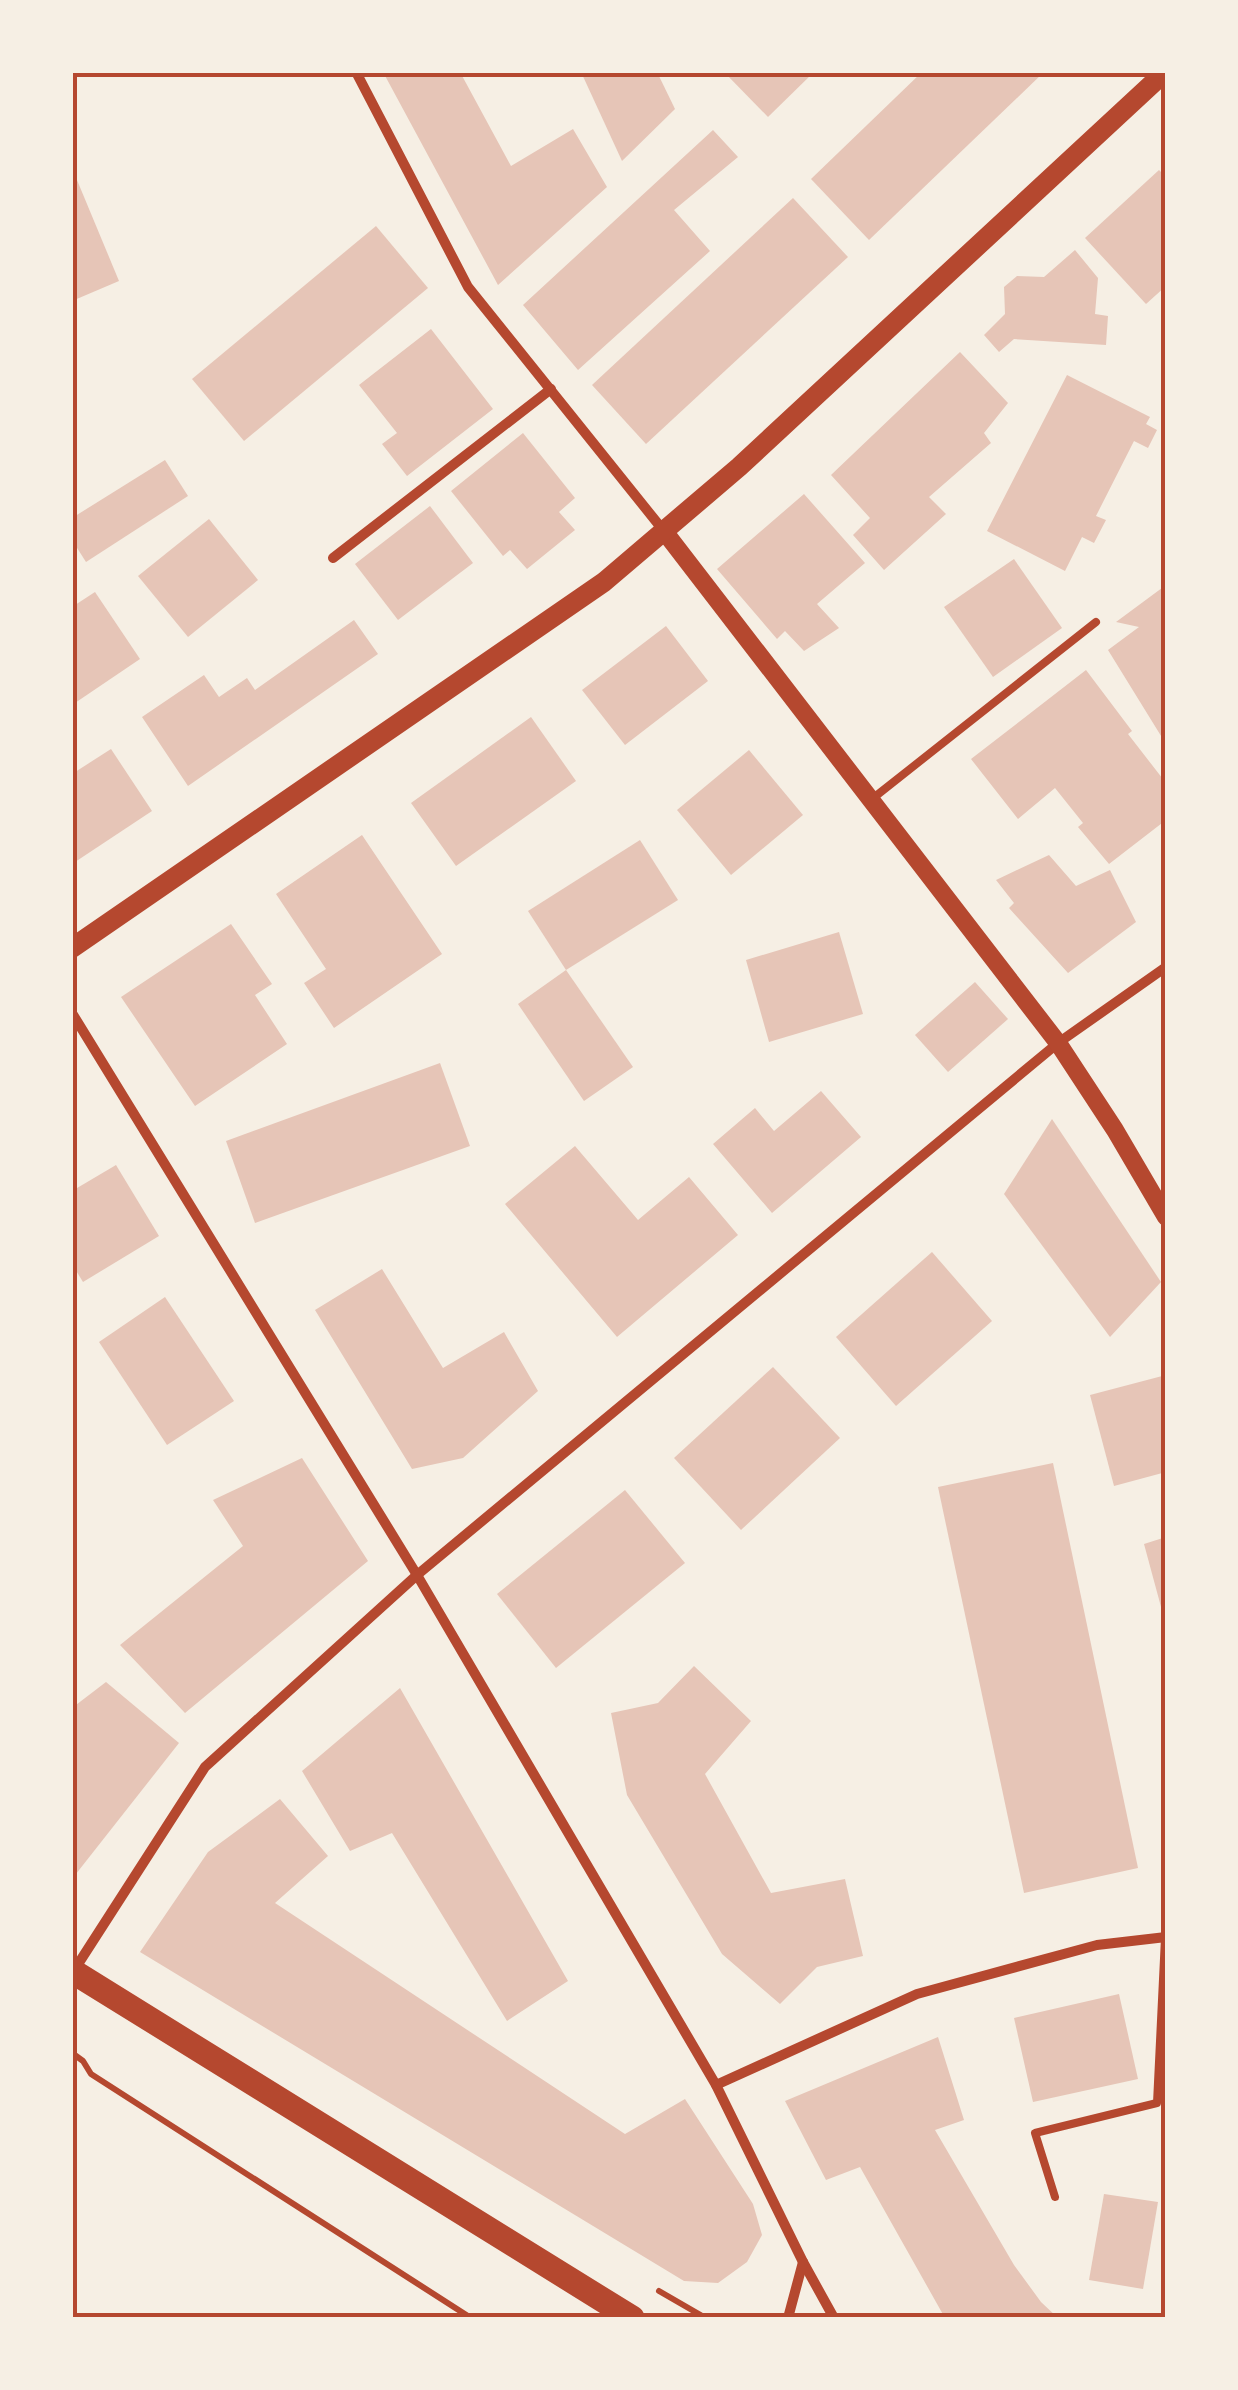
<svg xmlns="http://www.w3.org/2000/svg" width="1238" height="2390" viewBox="0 0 1238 2390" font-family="Raleway,sans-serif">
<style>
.building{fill:#e6c5b7}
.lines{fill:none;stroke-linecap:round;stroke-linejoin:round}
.path{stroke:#b5482f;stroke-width:6}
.service{stroke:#b5482f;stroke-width:8}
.minor{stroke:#b5482f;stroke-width:10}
.tertiary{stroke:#b5482f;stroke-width:18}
.secondary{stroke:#b5482f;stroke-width:20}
.primary{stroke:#b5482f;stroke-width:25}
.neatline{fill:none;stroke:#b5482f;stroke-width:4}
</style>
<rect width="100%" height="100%" fill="#f6efe4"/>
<g class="building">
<polygon points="383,72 460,72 511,166 573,129 607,187 498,285"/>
<polygon points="581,72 657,72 675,109 622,161"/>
<polygon points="724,72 814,72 768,117"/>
<polygon points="922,72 1044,72 869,240 811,179"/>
<polygon points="713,130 738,157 674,210 710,251 578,370 523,305"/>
<polygon points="72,168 119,281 72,301"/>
<polygon points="1159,170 1166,177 1166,286 1146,304 1085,238"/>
<polygon points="793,198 848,257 646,444 592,385"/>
<polygon points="376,226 428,288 244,441 192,379"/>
<polygon points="1075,250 1098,278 1095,314 1108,316 1106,345 1014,339 999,352 984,335 1005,314 1004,287 1017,276 1044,277"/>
<polygon points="431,329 493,409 407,476 382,444 397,433 359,385"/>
<polygon points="960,352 1008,403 984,433 991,443 929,497 946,514 884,570 853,535 870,518 831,475"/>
<polygon points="1067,375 1150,417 1146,424 1157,430 1148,448 1134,441 1096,516 1106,520 1094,543 1082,537 1065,571 987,531"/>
<polygon points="523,433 575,498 559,512 575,530 527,569 510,550 503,556 451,491"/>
<polygon points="165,460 188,496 86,562 72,540 72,518"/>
<polygon points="804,494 865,563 817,604 839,628 804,651 785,631 777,639 717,569"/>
<polygon points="430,506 473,563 398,620 355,564"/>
<polygon points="209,519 258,580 188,637 138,576"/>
<polygon points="1014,559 1062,628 993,677 944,607"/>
<polygon points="1166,585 1166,744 1108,650 1139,627 1116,622"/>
<polygon points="95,592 140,659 72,705 72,607"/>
<polygon points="354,620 378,654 188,786 142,717 204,675 219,697 247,678 255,690"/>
<polygon points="666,626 708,681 625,745 582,690"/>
<polygon points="1086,670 1132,731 1128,734 1166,783 1166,820 1109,864 1078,827 1083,823 1055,788 1018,819 971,759"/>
<polygon points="531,717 576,781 456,866 411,803"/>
<polygon points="111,749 152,811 72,864 72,774"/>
<polygon points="749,750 803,815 731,875 677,810"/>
<polygon points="362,835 442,954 334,1028 304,983 326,969 276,894"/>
<polygon points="640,840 678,900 566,970 528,911"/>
<polygon points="1049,855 1076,886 1110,870 1136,922 1068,973 1009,908 1014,903 996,880"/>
<polygon points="231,924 272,984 255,995 287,1044 195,1106 121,997"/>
<polygon points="839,932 863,1014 769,1042 746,960"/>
<polygon points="566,970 633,1067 584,1101 518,1004"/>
<polygon points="975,982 1008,1019 948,1072 915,1035"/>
<polygon points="440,1063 470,1146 255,1223 226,1141"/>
<polygon points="821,1091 861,1137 772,1213 713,1144 755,1108 774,1131"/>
<polygon points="1052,1119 1161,1282 1110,1337 1004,1194"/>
<polygon points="575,1146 638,1220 689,1177 738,1235 617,1337 505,1204"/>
<polygon points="116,1165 159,1236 83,1282 72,1264 72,1191"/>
<polygon points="932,1252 992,1321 896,1406 836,1337"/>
<polygon points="382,1269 443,1368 504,1332 538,1391 463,1458 412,1469 315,1310"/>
<polygon points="165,1297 234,1401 167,1445 99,1342"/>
<polygon points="773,1367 840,1438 741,1530 674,1458"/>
<polygon points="1166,1375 1166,1472 1114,1486 1090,1395"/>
<polygon points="302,1458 368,1561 185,1713 120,1645 243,1546 213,1500"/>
<polygon points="1053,1463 1138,1868 1024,1893 938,1487"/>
<polygon points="625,1490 685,1563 556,1668 497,1594"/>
<polygon points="1166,1537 1166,1617 1164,1618 1144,1544"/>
<polygon points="694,1666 751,1721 705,1774 771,1893 845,1879 863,1956 817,1967 780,2004 722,1954 627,1795 611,1713 658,1703"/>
<polygon points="106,1682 179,1743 72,1879 72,1708"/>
<polygon points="400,1688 568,1981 507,2021 392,1833 350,1851 302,1771"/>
<polygon points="280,1799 328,1856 275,1903 625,2134 685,2099 753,2204 762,2235 747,2262 718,2283 684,2281 140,1952 208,1852"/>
<polygon points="1119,1994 1138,2079 1033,2102 1014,2018"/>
<polygon points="938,2037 964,2120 935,2130 1014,2265 1041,2302 1058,2318 945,2318 860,2167 826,2180 785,2101"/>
<polygon points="1104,2194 1158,2202 1143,2289 1089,2280"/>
</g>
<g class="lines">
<g class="path">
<polyline points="72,2053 83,2061 91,2074 471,2318"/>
<polyline points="659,2291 704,2317 759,2317"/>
</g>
<g class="service">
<polyline points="872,799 1096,622"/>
<polyline points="1055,2197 1035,2133 1157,2103 1165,1938"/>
</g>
<g class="minor">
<polyline points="356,72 468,287 663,530"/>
<polyline points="333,558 551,389"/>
<polyline points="72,1013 417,1575 716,2085 803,2262 834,2318"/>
<polyline points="73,1972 205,1767 417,1575 1058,1043 1166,967"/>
<polyline points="716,2085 917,1994 1097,1945 1166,1937"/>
<polyline points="788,2318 803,2262"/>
</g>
<polyline class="tertiary" points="664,531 1058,1043 1115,1130 1166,1217"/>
<polyline class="secondary" points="72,948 604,582 739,467 1165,72"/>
<polyline class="primary" points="72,1971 632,2318"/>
</g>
<rect width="1238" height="2390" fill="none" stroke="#f6efe4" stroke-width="150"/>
<rect x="75" y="75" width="1088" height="2240" class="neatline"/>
</svg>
